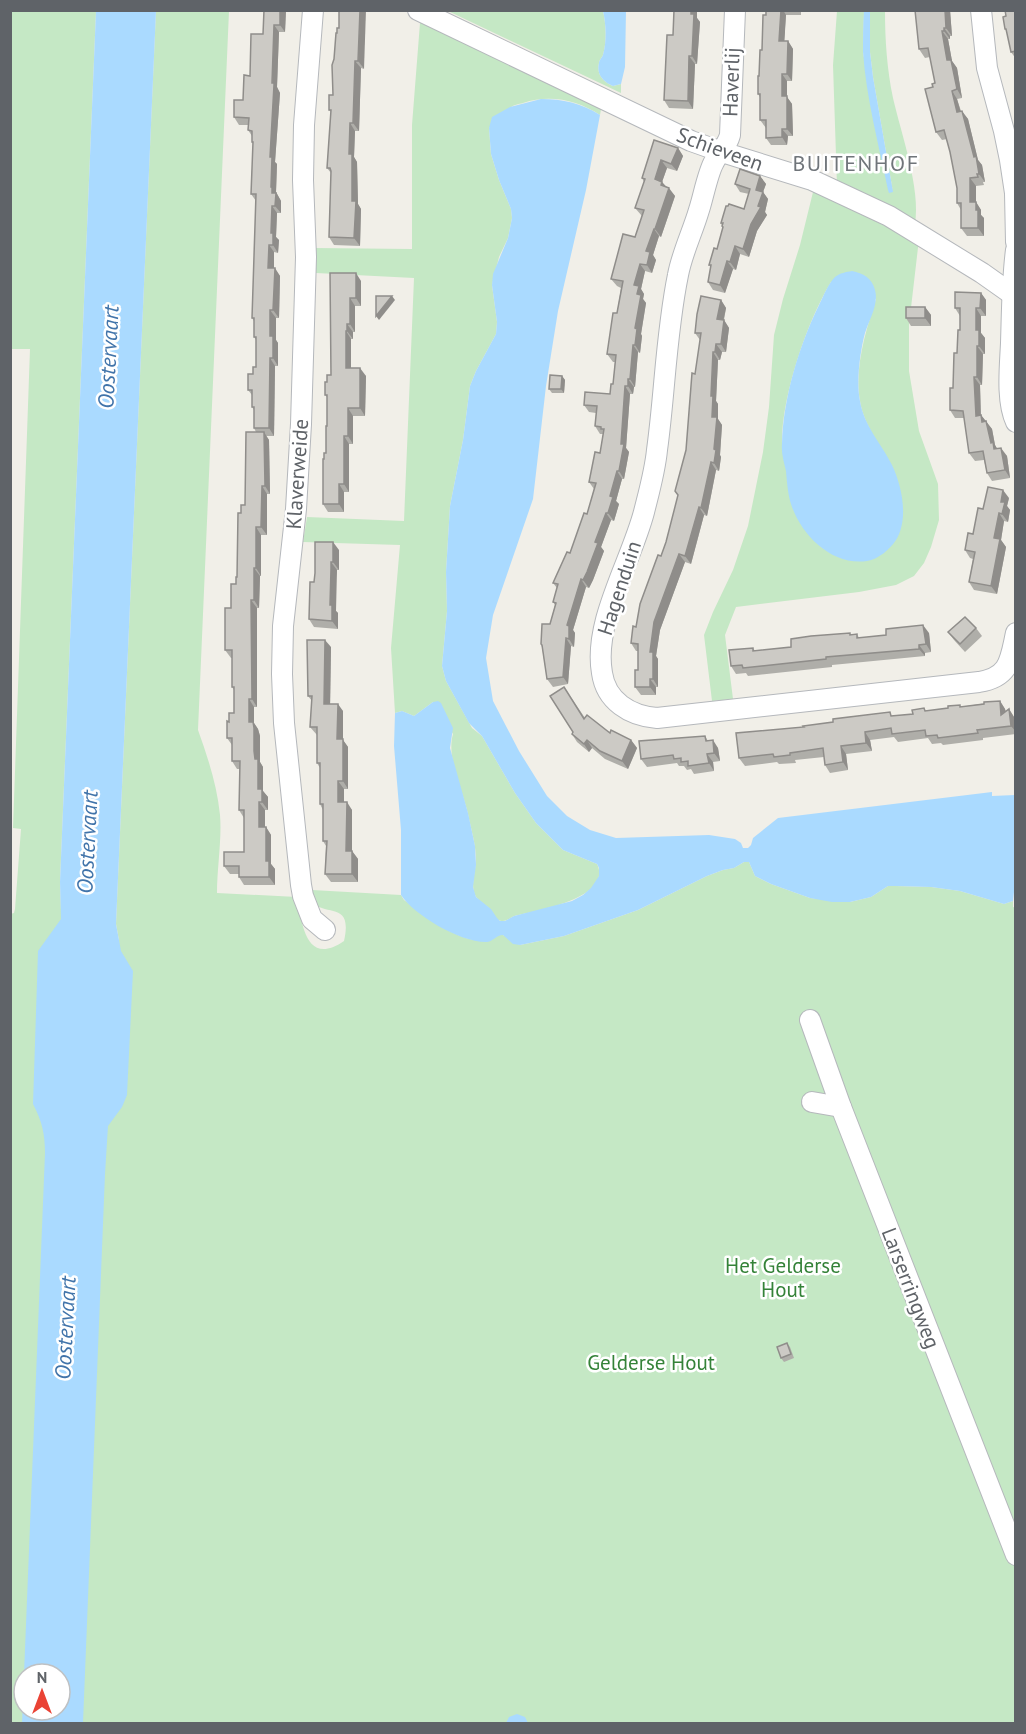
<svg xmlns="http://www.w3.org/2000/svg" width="1026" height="1734" viewBox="0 0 1026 1734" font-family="'PT Sans',sans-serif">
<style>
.green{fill:#c5e8c5;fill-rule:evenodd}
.water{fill:#aadaff}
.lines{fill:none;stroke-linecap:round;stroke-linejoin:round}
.minor-casing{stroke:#b5b8bc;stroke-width:22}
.minor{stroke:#fff;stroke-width:20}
.wall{fill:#afaea9}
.shaded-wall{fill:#8f8d8a}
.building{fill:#cccac5;stroke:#8f8d8a;stroke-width:1.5}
.labels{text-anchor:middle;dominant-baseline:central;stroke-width:5;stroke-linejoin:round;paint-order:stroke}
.street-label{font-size:21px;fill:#5f6368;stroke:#fff}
.park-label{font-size:21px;fill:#348238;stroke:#fff}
.neighbourhood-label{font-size:22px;letter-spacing:1.5px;fill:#70757a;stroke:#fff}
.water-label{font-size:22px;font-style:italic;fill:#4174aa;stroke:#fff}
</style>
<rect width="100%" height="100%" fill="#f1efe8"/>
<g class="green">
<path d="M156,10L229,11L198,730C208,758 217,785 220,815C222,839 217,868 217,893L297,897C302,924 306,967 344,941C353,900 326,918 311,901L312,890L401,895L404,900C426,916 472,955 499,935H503L520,945L564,936L638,910L707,876L723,870L734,868L744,862H749L755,876L771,884L810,898L850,902L871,897L888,886H895L931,887L960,891L1004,904L1013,901V907L1016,908L1015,1723H11L10,914L14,913L15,909L21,829L13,828L30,349H11L10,11H96L60,882L61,910L119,940L116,924ZM24,1674H60V1710H24Z"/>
<path d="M448,11H603C606,24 607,41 603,55C602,58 599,60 599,63C596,75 604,82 613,86L621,84V93Z"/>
<path d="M837,11H864L863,53L893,192L873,77L870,52V11H885C885,40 887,69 893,98C901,133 921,189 915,224L837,186L833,65Z"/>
<path d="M421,18L602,104L600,115C577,100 550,94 523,103C519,104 513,105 510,108C502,113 495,121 489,128L491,154L499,180L511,209L512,218L508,238L499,257L492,285L497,322L496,334L476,371L470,386L463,440L450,506L446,572L447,611L442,666L446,681L472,728L482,736L515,793L536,823L563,850L597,864C613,896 542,910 523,914C522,914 514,916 514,916C508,919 504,924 497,919C494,916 492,911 489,908C483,903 476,900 474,892C471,881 476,870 476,860C476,845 471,829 468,814C463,791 446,758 453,734L433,702L414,716L402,711L395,713L391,648L400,545L303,542L307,517L404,521L414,278L316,273L315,248L412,249V125L420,23Z"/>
<path d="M814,188L919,239L909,325V371L919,431L938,484L939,520L931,547L924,563L914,576L896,585L859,592L736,607L725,635L733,699L712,701L704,635L713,612L733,570L748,526L763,452L769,407L774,335L783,299L800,245ZM831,282L876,299C866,330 854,368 860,401C862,415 869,428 876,440L848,560C809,546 812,537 800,501C796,488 782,455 782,444C781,398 807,321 831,282Z"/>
</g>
<g class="water">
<path d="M96,11H156L116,924L121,951L133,971L127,1095L122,1107L108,1126L105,1174L83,1723L22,1724L24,1676V1710H60V1674H24L45,1153C45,1134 42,1121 33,1104L38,951L61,919L60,882Z"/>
<path d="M603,11H626L625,67L621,84L613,86C604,82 596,75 599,63C599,60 602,58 603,55C607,41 606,24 603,11Z"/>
<path d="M864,11H870V52L873,77L893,192L889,193L888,190C879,146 866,97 863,52C863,39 863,24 864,11Z"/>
<path d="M541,99C563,99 581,103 600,115L586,190L558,311L546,386L533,499L493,615L486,658L493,701L519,751L547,796L567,816L590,830L616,838L709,835L735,839L741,843L743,848H748L751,845L753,838L778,818L992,792V796L1015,795L1016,874L1013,901L1004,904L960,891L931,887L895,886H888L871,897L850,902H832L810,898L771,884L755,876L749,862H744L734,868L723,870L707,876L638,910L564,936L520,945L513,944L503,935C496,935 494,941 487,942C461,943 414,915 401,895V830L394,746L395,713L402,711L414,716L433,702L438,701L441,703L453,728L450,748L468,813L475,846L476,865L473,887L476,897L491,909L497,918L500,921H505L514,916L572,901L583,895L591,888L599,876V868L597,864L563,850L536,823L515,793L482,736L469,723L446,681L442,666L447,611L446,572L450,506L463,440L470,386L476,371L496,334L497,322L492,285L493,274L508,238L512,218L511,209L499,180L491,154L489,128L492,117L510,107Z"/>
<path d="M852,271C863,273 872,278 875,290C879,304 869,320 865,333C860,352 856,382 860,401C864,426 881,443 892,465C902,486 909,519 896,540C890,549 879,559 867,561C833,566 803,537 792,507C788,496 787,483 786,471C784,462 781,453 782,444C783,398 799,346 819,305C824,295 828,284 835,277C840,273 846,272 852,271Z"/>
<polygon points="517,1714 525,1717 528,1723 506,1723 509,1717"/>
</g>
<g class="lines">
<defs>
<g id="minor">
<polyline points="313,10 304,125 303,180 306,257 301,424 296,509 283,626 282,674 284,723 301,885 303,896 312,919 325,930"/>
<polyline points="418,10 691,141 722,152 812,180 889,216 982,273 1016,297"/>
<path d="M735,10L730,135C727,147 719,152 714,162C708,172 703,198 699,210C693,231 682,253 678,275C666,333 665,392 657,450C655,471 649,492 644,512C631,562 593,622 602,673C606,701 630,716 657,718L979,682C1010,677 1010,660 1016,633"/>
<polyline points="981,10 987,68 1004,131 1010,160 1015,193 1016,242"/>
<path d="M1016,250C1012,281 1012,312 1011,343C1010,366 1006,401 1016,422"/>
<polyline points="810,1020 841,1107 1016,1555"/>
<polyline points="812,1102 841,1107"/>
</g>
</defs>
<use href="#minor" class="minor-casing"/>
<use href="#minor" class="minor"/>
</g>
<g class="wall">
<polygon points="286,10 285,32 279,32 277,87 280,93 275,162 277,164 276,192 281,201 281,213 277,213 276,237 279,240 278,253 274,252 274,268 280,276 279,318 276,318 276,340 278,343 278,366 275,366 274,436 266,436 269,440 270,494 267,494 267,535 261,535 261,576 260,576 259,608 257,608 257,707 254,707 254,723 258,729 260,736 260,762 263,767 263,791 268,797 268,810 265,810 265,827 266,827 271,835 271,864 275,869 275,885 244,885 239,877 239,874 230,874 224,866 244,852 244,818 239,810 240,769 237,769 232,761 232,745 227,738 229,722 234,713 234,690 232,687 232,658 231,658 225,650 231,608 237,577 241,513 245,505 256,432 254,428 254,410 252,407 252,395 248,390 253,374 256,367 256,340 254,337 254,321 252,318 256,201 251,194 253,144 252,142 252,136 248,130 249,125 239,125 234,117 243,100 263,34"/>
<polygon points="667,10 697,10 697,18 700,22 697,64 695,64 693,109 669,108 664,100 673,35 674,12 668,12"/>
<polygon points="766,10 801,10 801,15 786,15 784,41 788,41 793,49 792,81 787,81 787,97 792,104 793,136 788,136 787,145 771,145 766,138 766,128 760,120 760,97 758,94 759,76"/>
<polygon points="915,10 950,10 952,36 950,36 950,39 948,39 952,61 957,68 962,98 957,99 961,111 968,119 978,160 982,165 985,182 983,182 984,185 976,186 976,202 981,210 981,215 984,218 984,236 967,236 961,228 961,210 957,203 957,188 950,152 947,139 942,140 936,132 933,87 935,83 930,57 925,58 919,49"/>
<polygon points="1016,10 1016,59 1011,52 1007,32 1005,29 1006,16"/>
<polygon points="337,28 364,69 361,68 359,131 355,131 354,157 357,162 358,204 361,209 360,246 334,245 329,237 331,173 327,168 331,112 329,110 333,95"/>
<polygon points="654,140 678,148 683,156 677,171 667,168 662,182 675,196 661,237 659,236 653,255 656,260 652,273 645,271 641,289 644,294 643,299 646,303 641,334 642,336 640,353 638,352 635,387 634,387 633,394 630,394 626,448 629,452 624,479 622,479 616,501 619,504 614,521 611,520 601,547 604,551 593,580 589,588 586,587 573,630 575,633 574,647 571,646 568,684 553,687 547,679 542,647 541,644 550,624 555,605 553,602 557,588 553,583 570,553 587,514 594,489 589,482 600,453 603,434 600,434 595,426 596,413 589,412 584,405 610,394 613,384 615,362 613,362 607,354 617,313 621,288 617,286 611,279 635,237 642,216 635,208 644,182 642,178"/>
<polygon points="760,176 766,184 763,192 768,199 765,212 767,215 757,231 749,257 740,254 736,270 733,269 725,293 713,290 708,282 711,268 709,265 717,249 723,228 721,223 744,209 749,194 740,192 735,184"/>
<polygon points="330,273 361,281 361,306 355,306 355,332 353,332 353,339 351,339 351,368 366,376 365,416 353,416 353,444 349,444 349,492 344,492 344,512 328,512 323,504 324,459 326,453 327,426 327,397 325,395 327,382 331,375"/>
<polygon points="981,293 986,300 986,316 981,316 981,333 985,338 985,354 983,354 982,385 980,385 981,415 992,429 995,445 997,449 1007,456 1010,478 992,481 987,473 984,460 975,461 969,453 964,418 955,418 950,410 960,330 960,316 955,308"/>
<polygon points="721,300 726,308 724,320 729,328 726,352 722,352 720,360 718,360 716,401 718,404 718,419 722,425 720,455 721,457 719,471 716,470 707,516 704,515 691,564 685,562 660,630 656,656 658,659 658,687 656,687 656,695 641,695 635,687 638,670 638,651 636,651 631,643 666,542 678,496 675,491 686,450 700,340 695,333"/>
<polygon points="925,307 931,315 931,326 911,326 906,318"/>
<polygon points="562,376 565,380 564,393 552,393 549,389"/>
<polygon points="1009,498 1007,506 1010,510 1008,522 1004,521 1001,540 1006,547 997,594 974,590 969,582 973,559 970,558 965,550 973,534"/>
<polygon points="339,550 339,570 337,570 336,577 336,611 338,613 338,629 314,627 309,619 314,582"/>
<polygon points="976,628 982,636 965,652 954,640 948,632"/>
<polygon points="929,633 931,652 925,653 925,656 832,665 832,667 748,676 746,673 736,674 731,666 753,648 755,651 791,647 857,634 859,638"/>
<polygon points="331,647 330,704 343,711 343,740 348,747 348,789 344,789 344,802 352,810 352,851 358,859 358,882 331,882 325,874 326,846 323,841 323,810 320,804 320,768 317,763 317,735 310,727 312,701 308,696"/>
<polygon points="564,687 585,718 610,733 631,740 637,748 628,769 605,759 592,748 589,752 577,742 572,734 573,732"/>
<polygon points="1000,701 1005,709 1006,711 1009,709 1014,717 1016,734 983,738 983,740 943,745 941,743 932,744 928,738 898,742 894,737 870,740 872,751 846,754 848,770 830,773 825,765 824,757 795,760 796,763 779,764 777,762 745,766 739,758 804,727 913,714"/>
<polygon points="705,736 708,741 718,748 720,761 713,762 714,771 694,774 691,769 687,770 684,766 679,766 677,763 647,767 641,759"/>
<polygon points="787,1343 790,1347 794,1358 784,1362 781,1358"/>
</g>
<g class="shaded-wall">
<polygon points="280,10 286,10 285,32 280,25"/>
<polygon points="360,10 366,10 364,69 358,61"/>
<polygon points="691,10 697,10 697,18 700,22 697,64 692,56"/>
<polygon points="781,10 783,10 786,15 784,48 779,41"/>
<polygon points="945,10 950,10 952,36 946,28"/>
<polygon points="274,25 279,32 277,87 280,93 275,162 277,164 276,192 281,201 281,213 275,206 271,187 270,157"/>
<polygon points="944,28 950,36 950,39 944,31"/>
<polygon points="942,31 948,39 952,61 957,68 962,98 957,89 947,60"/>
<polygon points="788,41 793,49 792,81 787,74"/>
<polygon points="689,56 695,64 693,109 688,101"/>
<polygon points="355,61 361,68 359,131 353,123"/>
<polygon points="782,74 787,81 787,97 792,104 793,136 787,129 782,96"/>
<polygon points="952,91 957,99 963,120 957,112"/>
<polygon points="962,111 968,119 978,160 982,165 985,182 979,174"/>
<polygon points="350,123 355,131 354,157 357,162 358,204 361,209 360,246 354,238 349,154"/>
<polygon points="782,129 788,136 787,145 782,137"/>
<polygon points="678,148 683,156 677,171 671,164"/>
<polygon points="661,160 667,168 662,182 668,189 666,193 655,179"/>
<polygon points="760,176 766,184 763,192 768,199 765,212 767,215 757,231 749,257 743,249 751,224 758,206 756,190"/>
<polygon points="970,178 976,186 976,202 981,210 981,215 984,218 984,236 978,228 970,202"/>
<polygon points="669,188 675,196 661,237 655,229"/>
<polygon points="272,206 277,213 276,237 279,240 278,253 273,245 271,233"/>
<polygon points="654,229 659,236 653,255 656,260 652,273 647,265 646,251"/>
<polygon points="269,245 274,252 274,276 268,268"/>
<polygon points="735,246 740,254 736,270 730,262"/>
<polygon points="727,261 733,269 725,293 720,285"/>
<polygon points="640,264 645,271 641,289 644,294 643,299 646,303 641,334 642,336 640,353 635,345 635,328 637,294 634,285"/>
<polygon points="275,268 280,276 279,318 273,310"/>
<polygon points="356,273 361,281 361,306 356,298"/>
<polygon points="981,293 986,300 986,316 980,308"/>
<polygon points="392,296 395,300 379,320 376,316"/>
<polygon points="350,298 355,306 355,332 350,324"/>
<polygon points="721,300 726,308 722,327 717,319"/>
<polygon points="925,307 931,315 931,326 925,318"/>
<polygon points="976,308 981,316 981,333 985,338 985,354 979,346 976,330"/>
<polygon points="270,310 276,318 276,340 278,343 278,366 273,358 270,336"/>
<polygon points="724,320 729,328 726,352 721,344"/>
<polygon points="347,324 353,332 353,339 347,331"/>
<polygon points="346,331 351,339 351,376 346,368"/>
<polygon points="716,344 722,352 720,360 715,352"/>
<polygon points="633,345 638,352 635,387 630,379"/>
<polygon points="977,346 983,354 982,385 977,377"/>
<polygon points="713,352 718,360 716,401 718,404 718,419 722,425 720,455 721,457 719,471 714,463 711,396"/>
<polygon points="270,358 275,366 274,436 269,428"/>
<polygon points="360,368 366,376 365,416 360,408"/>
<polygon points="562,376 565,380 564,393 561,389"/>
<polygon points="974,377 980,385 981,424 976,416"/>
<polygon points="628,379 634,387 633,394 628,386"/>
<polygon points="625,386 630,394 626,448 629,452 624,479 619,471"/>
<polygon points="348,408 353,416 353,444 348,436"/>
<polygon points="981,415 992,429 995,445 998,450 994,449 991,443 982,422"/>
<polygon points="264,432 269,440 270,494 265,486"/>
<polygon points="344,436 349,444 349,492 344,484"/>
<polygon points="1001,448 1007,456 1010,478 1005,470"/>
<polygon points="711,462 716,470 707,516 701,508"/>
<polygon points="617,471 622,479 616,501 619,504 614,521 608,513 610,496"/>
<polygon points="339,484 344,492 344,512 339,504"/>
<polygon points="262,486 267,494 267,535 261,527"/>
<polygon points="1003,490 1009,498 1007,506 1010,510 1008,522 1002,514 1001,502"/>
<polygon points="699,507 704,515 691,564 685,556"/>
<polygon points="606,513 611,520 601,547 604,551 593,580 589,588 583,580 595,542"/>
<polygon points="999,513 1004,521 1001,540 1006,547 997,594 991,586 994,538"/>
<polygon points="256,527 261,535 261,576 256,568"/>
<polygon points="333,542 339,550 339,570 333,562"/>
<polygon points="679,554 685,562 660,630 656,656 658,659 658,687 653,679 650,652 654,622"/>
<polygon points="331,562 337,570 336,611 338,613 338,629 332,621 330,605"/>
<polygon points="254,568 260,576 259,608 254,600"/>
<polygon points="581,579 586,587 573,630 575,633 574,647 569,639 567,625"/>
<polygon points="251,600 257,608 257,707 252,699"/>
<polygon points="923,625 929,633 931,652 926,644"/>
<polygon points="566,638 571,646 568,684 563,677"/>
<polygon points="325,640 331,647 330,711 324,704"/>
<polygon points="919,645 925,653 925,656 919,649"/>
<polygon points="650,679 656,687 656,695 650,687"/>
<polygon points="249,699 254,707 254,723 258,729 260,736 260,762 263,767 263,791 268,797 268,810 262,802 258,789 255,759 249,722"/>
<polygon points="1000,701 1005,709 1007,723 1001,715"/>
<polygon points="338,704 343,711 343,740 348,747 348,789 343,781 337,739"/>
<polygon points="1009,709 1014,717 1016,732 1011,726"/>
<polygon points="865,732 870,740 872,751 866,743"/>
<polygon points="587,740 592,748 589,752 584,744"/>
<polygon points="631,740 637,748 628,769 622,761"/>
<polygon points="713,740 718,748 720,761 714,753"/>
<polygon points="841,746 846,754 848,770 843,762"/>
<polygon points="707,754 713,762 714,771 709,763"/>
<polygon points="338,781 344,789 344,810 338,802"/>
<polygon points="259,802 265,810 265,835 259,827"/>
<polygon points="347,802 352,810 352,859 346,851"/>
<polygon points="266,827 271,835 271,864 275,869 275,885 269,877 266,861"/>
<polygon points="352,851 358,859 358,882 352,874"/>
</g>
<g class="building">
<polygon points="264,10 280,10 280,25 274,25 272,83 274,83 274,85 270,157 272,157 271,187 272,187 272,193 276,193 275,206 272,206 271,233 273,233 273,245 269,245 268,268 275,268 273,310 270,310 270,336 273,336 273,358 270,358 269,428 254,428 254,407 252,407 252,390 248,390 248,374 253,374 253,367 256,367 256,337 254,337 254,318 252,318 256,194 251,194 253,142 252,142 252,131 248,130 249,118 234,117 234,100 243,100 244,75 250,76 251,34 263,34"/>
<polygon points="339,10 360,10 358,61 355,61 353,123 350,123 349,154 352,154 352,201 356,201 354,238 329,237 331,171 330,168 327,168 331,110 329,110 329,95 333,95 332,65 334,59 336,33 337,33 337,28 339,28"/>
<polygon points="674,10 691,10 691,14 694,14 692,56 689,56 688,101 664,100 667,35 673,35"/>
<polygon points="766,10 781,10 779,41 788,41 787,74 782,74 782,96 787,96 787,129 782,129 782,137 766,138 766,120 760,120 760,94 758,94 758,76 759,76 760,50 762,50 763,15 766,15"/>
<polygon points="915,10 945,10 946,28 944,28 944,31 942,31 947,60 951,60 957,89 952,91 957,112 962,111 974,157 976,156 979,174 977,174 978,177 970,178 970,202 976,202 976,210 978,210 978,228 961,228 961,203 957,203 957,188 950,152 944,130 936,132 925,89 933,87 932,84 935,83 928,48 919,49"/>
<polygon points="1005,10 1016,10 1016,51 1011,52 1006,29 1005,29 1003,17 1006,16"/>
<polygon points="654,140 678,148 671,164 661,160 655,179 662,182 661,185 669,188 655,229 654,229 646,251 650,252 647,265 640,264 634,285 639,286 637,294 641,295 635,328 637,329 635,345 633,345 630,379 628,379 628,386 625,386 621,444 624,444 619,471 617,471 610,496 613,497 608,513 606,513 595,542 598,543 587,572 583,580 581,579 567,625 569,626 569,639 566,638 563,677 547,679 542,645 541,644 542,624 550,624 556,603 553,602 558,584 553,583 567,552 570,553 584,513 587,514 596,483 589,482 595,452 600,453 604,429 601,429 601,427 595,426 597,406 584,405 585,392 610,394 611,384 613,384 616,355 607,354 613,313 617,313 623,281 611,279 623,234 635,237 644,210 635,208 645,179 642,178"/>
<polygon points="740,169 760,176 756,190 763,192 758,206 761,207 751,224 743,249 735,246 730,262 727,261 720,285 708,282 711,265 709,265 714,248 717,249 723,227 722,226 723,223 721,223 726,206 728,206 729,204 744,209 750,189 735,184"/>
<polygon points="330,273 356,273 356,298 350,298 350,324 347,324 347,331 346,331 346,368 360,368 360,408 348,408 348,436 344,436 344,484 339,484 339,504 323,504 323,459 324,459 324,453 326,453 326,426 327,426 327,395 325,395 325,382 327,382 327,375 331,375"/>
<polygon points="955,292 981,293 980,308 976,308 976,330 979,330 979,346 977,346 977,377 974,377 976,416 981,415 982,422 986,421 991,443 993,442 994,449 1001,448 1005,470 987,473 983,451 969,453 963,411 950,410 950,388 953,388 954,353 957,353 958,330 960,330 960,308 955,308"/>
<polygon points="376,296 392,296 376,316"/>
<polygon points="701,296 721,300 717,319 724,320 721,344 716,344 715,352 713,352 711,396 713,396 712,417 717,417 714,449 716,450 714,463 711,462 701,508 699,507 685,556 679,554 654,622 650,652 653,652 653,679 650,679 650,687 635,687 635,670 638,670 638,644 631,643 633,626 636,627 640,604 658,555 661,556 666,542 678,495 675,491 686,450 692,373 695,374 701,333 695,333 697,314"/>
<rect x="906" y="307" width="19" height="11"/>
<polygon points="550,375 562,376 561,389 549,389"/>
<polygon points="246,432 264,432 265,486 262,486 261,527 256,527 256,568 254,568 254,600 251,600 252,699 249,699 249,722 253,722 254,728 254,751 255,759 258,759 258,789 262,789 262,802 259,802 259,827 266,827 266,861 269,861 269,877 239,877 239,866 224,866 224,852 244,852 244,810 239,810 240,761 232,761 232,738 227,738 227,721 229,722 229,713 234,713 234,687 232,687 232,650 225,650 225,608 231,608 231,584 236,584 236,577 237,577 238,513 241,513 241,505 245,505"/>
<polygon points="988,487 1003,490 1001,502 1005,502 1002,514 999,513 994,538 1000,539 991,586 969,582 975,552 965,550 968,533 973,534 978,508 983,509"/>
<polygon points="315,542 333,542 333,562 331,562 331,569 330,605 332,605 332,621 309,619 310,582 314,582 315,573"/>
<polygon points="965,617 976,628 960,644 948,632"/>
<polygon points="923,625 926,644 919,645 919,649 826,657 826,659 743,668 742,665 731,666 729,650 753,648 753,651 791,647 791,639 811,636 850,633 850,635 857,634 857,638 886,635 886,629"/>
<polygon points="307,640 325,640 324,704 338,704 337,739 343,739 343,781 338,781 338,802 347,802 346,851 352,851 352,874 325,874 327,841 323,841 323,804 320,804 320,763 317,763 317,727 310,727 312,696 308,696"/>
<polygon points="564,687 584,719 587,715 610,733 611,730 631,740 622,761 600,751 587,740 584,744 572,734 573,732 550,696"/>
<polygon points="1000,701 1001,715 1009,709 1011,726 977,730 978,733 938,738 937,735 926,736 925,730 892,734 891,728 865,732 866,743 841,746 843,762 825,765 823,748 790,753 790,755 774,757 773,754 739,758 736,733 804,727 803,726 833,722 833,719 890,712 891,716 913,714 912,710 924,708 925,711 948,708 948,706 960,705 960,707 984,704 984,702"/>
<polygon points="705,736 706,741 713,740 714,753 707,754 709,763 688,766 688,761 681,762 681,758 674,759 673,755 641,759 639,741"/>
<polygon points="787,1343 791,1354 781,1358 777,1347"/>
</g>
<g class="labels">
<g class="street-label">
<text transform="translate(731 82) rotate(-88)">Haverlij</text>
<text transform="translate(720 149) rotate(20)">Schieveen</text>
<text transform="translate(297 474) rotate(-86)">Klaverweide</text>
<text transform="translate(619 588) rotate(-72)">Hagenduin</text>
<text transform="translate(911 1288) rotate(69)">Larserringweg</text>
</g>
<g class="park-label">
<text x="783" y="1265">Het Gelderse<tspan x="783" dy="24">Hout</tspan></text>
<text x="651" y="1362">Gelderse Hout</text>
</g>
<g class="neighbourhood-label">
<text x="856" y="163">BUITENHOF</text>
</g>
<g class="water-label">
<text transform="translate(108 357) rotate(-87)">Oostervaart</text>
<text transform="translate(87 842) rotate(-87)">Oostervaart</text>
<text transform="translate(65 1328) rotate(-87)">Oostervaart</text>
</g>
</g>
<rect width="1026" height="1734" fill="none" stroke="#5f6368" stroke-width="24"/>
<g transform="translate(42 1692)"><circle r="28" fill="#ffffff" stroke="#bfc1c3" stroke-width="1.5"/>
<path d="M0-4.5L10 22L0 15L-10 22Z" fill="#ea4335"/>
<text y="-9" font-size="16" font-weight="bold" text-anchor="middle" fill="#5f6368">N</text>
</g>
</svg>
